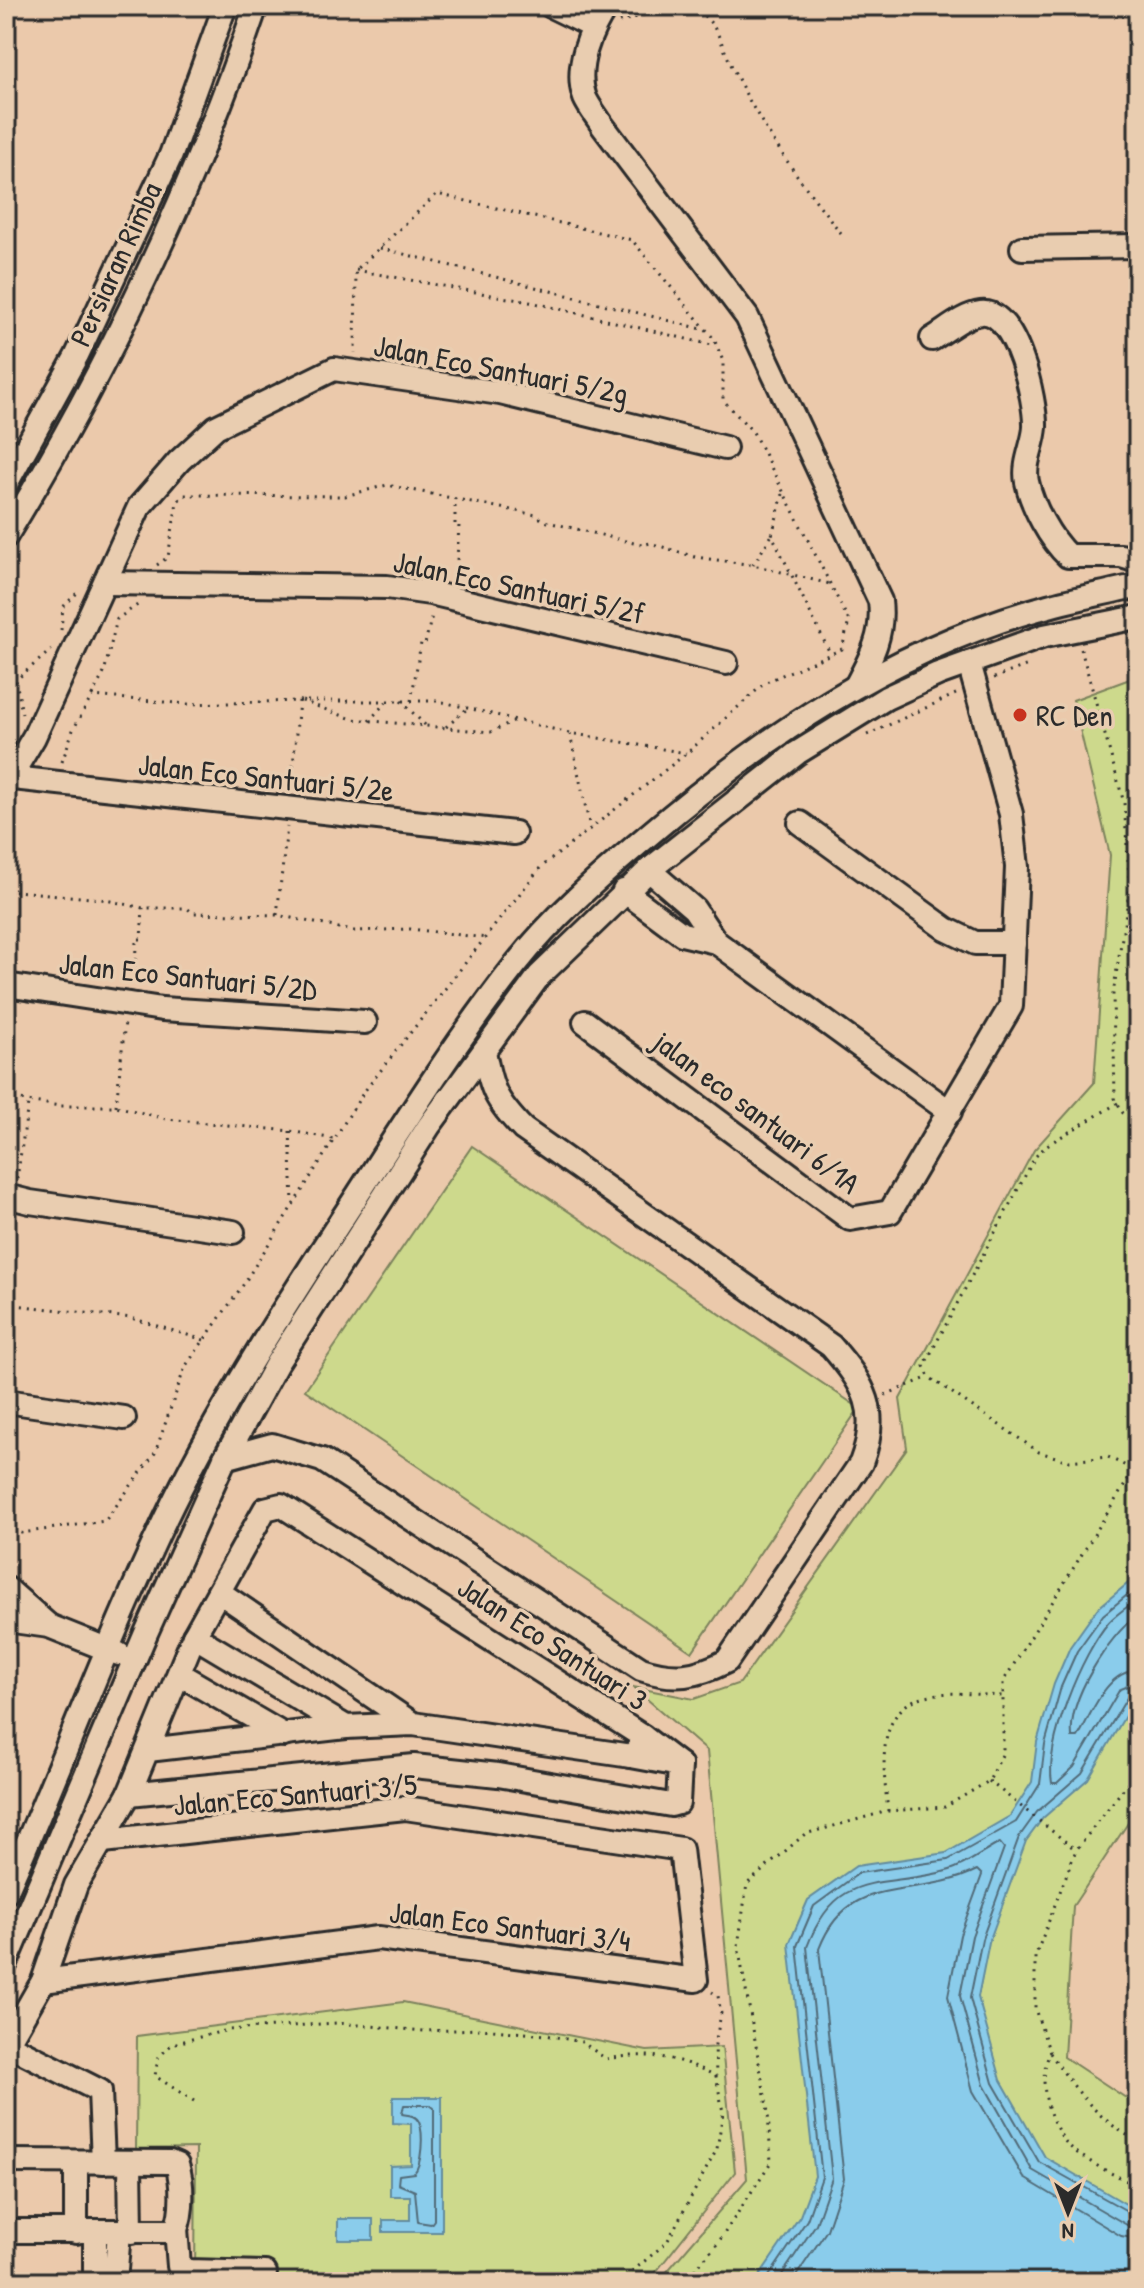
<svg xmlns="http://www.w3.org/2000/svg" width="1144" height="2288" viewBox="0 0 1144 2288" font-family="'Patrick Hand',sans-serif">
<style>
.green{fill:#cdd98c;stroke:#7c825c;stroke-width:2}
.water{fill:#8acceb;stroke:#648c9e;stroke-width:2}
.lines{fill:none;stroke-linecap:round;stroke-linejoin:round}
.shore{stroke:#516b78;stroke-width:2}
.minor-casing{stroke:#2b2b2b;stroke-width:28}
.path{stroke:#2b2b2b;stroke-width:3;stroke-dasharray:2 6;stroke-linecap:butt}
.minor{stroke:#e9cdb0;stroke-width:22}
.poi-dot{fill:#c8321e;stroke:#e9cdb0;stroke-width:3}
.labels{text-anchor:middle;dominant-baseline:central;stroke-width:7;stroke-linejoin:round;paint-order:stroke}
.street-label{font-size:30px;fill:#2b2b2b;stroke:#e9cdb0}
.poi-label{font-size:30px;fill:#2b2b2b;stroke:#e9cdb0;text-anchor:start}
</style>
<rect width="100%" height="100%" fill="#ebc9ab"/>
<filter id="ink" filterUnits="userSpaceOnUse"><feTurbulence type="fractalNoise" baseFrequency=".0125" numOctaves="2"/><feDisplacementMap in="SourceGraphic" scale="16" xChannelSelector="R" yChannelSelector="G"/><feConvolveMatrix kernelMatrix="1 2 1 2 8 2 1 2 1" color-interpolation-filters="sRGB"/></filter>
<g filter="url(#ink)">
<g class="green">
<polygon points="1138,676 1138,1808 1073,1906 1064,2057 1138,2106 1138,2282 658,2282 747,2179 707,1751 633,1687 694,1699 740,1683 907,1448 900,1399 1034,1150 1094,1083 1110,855 1073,700"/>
<polygon points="472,1146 859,1408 692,1652 305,1390"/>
<polygon points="403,2002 647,2051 722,2047 735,2172 648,2282 195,2282 196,2148 136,2149 137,2036"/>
</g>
<g class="water">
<polygon points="1138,1575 1138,1694 1088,1779 1043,1818 1026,1841 989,1942 978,1997 1001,2080 1045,2157 1138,2211 1138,2282 755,2282 800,2216 815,2176 789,1944 808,1900 856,1866 946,1853 1010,1816 1032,1782 1037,1742 1054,1684 1070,1647 1097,1609"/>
<polygon points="393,2097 442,2097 442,2232 383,2232 383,2220 410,2220 410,2196 390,2196 390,2166 411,2165 411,2124 393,2123"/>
<rect x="338" y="2219" width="35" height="21"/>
</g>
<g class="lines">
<g class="shore">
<path d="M1138,1599C1129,1606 1117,1613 1109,1622C1082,1653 1045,1743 1052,1783H1057L1074,1767L1120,1689L1138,1682"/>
<path d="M1138,1614C1108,1638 1068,1698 1072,1737H1078C1092,1713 1106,1671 1138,1670"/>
<polyline points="1138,1692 1128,1696 1082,1773 1037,1812 1019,1837 982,1939 970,1998 993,2083 1039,2162 1138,2217"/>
<path d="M404,2105H430L434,2108V2220L431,2224L418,2222L415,2191L398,2184L399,2175L414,2173C422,2165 424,2133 419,2122C416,2115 408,2115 402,2114Z"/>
<polyline points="765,2282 807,2220 822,2177 797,1946 814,1906 859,1873 948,1860 1016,1822 1040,1784 1045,1744 1061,1687 1077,1651 1103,1615 1138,1586"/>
<path d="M777,2282L816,2224L832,2178L807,1947C838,1865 884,1890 950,1870C967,1865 984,1851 1000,1843L1004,1848L972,1936L960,1996L984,2085L1032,2170L1127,2225L1138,2227"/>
<path d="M792,2282L827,2230L844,2179L819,1949C849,1870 915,1901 977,1870L982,1875L960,1935L948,1996L973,2091L1024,2178L1121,2236L1138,2239"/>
</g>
<defs>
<g id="minor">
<polyline points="551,6 592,26"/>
<path d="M607,6C590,30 574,68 585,98C589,107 597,117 602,125L747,317L880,601C884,633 872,656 857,684"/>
<polyline points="1022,248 1138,246"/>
<path d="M932,339C947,330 964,315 981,313C1016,309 1036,401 1035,427C1034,445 1023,463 1027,482C1032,506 1050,539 1068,556H1121L1138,561"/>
<polyline points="6,484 77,355 171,155 225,6"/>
<path d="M6,536C105,375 195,185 256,6"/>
<polyline points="105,583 387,587 430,593 726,663"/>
<polyline points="13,778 514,833"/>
<polyline points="6,784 34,737 139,507 179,461 216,427 334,369 500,393 725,448"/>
<polyline points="800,823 946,929 975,943 1014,943"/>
<polyline points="649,870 694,909 716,942"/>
<polyline points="624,891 682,934 716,942 950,1112"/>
<polyline points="6,985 162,1009 365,1022"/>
<polyline points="585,1022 850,1219 890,1212 1011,1006 1017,867 1011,814 969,663"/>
<polyline points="6,1196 30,1202 233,1232"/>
<polyline points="6,1401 124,1418"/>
<path d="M225,1458L272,1445L322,1460L641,1669C674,1680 696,1677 727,1661L861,1463C881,1411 865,1385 831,1346L523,1129C496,1101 491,1090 484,1051"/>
<polyline points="6,1588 49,1626"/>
<polyline points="219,1592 413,1724"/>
<polyline points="6,1620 49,1626 119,1654"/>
<polyline points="194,1636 346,1727"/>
<polyline points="179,1674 284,1735"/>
<polyline points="631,1756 680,1765 642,1736"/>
<polyline points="129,1794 414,1766 498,1775 671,1805 678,1803 680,1765"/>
<path d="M6,1892C63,1763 111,1630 173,1503C225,1398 289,1300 353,1202C405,1122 457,1039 516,964C552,918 600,876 645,838C761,739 889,651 1038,609C1067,600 1097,595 1126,588L1138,589"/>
<polyline points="6,1963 146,1633 225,1458 277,1363 429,1126 539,976 649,870 797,753 886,698 938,674 1044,636 1138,617"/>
<polyline points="43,1981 378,1938 696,1980 681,1849 405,1808 103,1841"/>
<path d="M6,2161L170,2162L177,2165C183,2182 183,2213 176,2229L171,2231H6"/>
<polyline points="76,2162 76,2232"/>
<polyline points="103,2162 100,2091 7,2044 43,1981 76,1885 129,1794 194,1636 265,1509 281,1505 642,1736 639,1748 631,1756 413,1724 346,1727 148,1750"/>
<polyline points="130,2162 131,2232"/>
<polyline points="176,2229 179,2266 189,2271 265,2273"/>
<polyline points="95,2282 95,2232"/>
<polyline points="115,2282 119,2232"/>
</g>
</defs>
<use href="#minor" class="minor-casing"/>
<g class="path">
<path d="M619,22C645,16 675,0 701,14C716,23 722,45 729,60C758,124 798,179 841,233"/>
<polyline points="380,248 706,330"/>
<polyline points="356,270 535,303 716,346"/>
<polyline points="783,494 772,535 831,655"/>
<polyline points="455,498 455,525 459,525 456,577"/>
<polyline points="157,565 168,557 177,502 184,495 345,496 387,485 536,515 544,521 642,545 650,543 695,557 753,565 830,584"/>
<polyline points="753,565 772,535"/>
<polyline points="61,630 63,607 78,592"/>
<polyline points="1081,649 1124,803 1130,887 1113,994 1115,1098 1123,1113 1138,1125"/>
<polyline points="994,678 1028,665"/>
<polyline points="92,696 104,673 117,619 139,604"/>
<polyline points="299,701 439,701 569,733 686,753"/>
<polyline points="302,701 352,719 491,732 515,720"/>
<polyline points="401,701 426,726"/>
<polyline points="411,701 421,643 425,644 432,615"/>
<polyline points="22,714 16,680 51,650"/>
<polyline points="369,721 387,701"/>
<polyline points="446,727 468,708"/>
<polyline points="570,734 590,828"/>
<polyline points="867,735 958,693"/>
<polyline points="62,762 73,730 92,696 188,704 299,701 291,788"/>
<polyline points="6,890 101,899 143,908 187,908 193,913 277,915 353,931 411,929 486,938"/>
<polyline points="277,915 287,827"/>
<polyline points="135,984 136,939 141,939 143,908"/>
<polyline points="6,1098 60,1106 116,1106 166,1119 290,1131 334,1139"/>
<polyline points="1118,1103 1047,1145 1035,1157 924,1366 929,1377 1039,1452 1069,1461 1108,1457 1134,1470"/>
<polyline points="116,1106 125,1022"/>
<polyline points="290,1131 293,1203"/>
<polyline points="17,1179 28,1104"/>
<polyline points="6,1244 10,1218"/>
<polyline points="6,1304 131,1318 204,1340"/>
<polyline points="885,1395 929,1377"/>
<polyline points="6,1526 21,1533 105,1521 155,1453 185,1367 243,1285 363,1093 540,868 687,753 766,682 842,649 849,621 753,432 723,400 723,361 714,339 632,240 437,194 356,270 355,353"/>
<path d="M1138,1770L1076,1850L1035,1957V2009L1050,2053C1037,2079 1047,2116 1064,2140C1077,2158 1118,2177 1138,2186"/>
<polyline points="989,1781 1076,1850"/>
<path d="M888,1811C884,1775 874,1717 917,1699C941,1689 978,1695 1003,1696"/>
<path d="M1050,2053C1074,2088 1099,2122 1138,2141"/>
<path d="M194,2101L155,2076L158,2058L172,2044L228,2030L337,2023L424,2031L481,2029L546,2035L582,2042L606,2059C648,2052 677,2056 716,2076"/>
<polyline points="620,2282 667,2242 717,2149 723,2112 716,2076 715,2044 721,2014 718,1996 712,1992"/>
<polyline points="684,2282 718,2243 771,2162 768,2112 738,1946 747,1884 805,1834 888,1811 945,1807 989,1781 1003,1753 1003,1682 1134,1470 1138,1455"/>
</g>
<use href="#minor" class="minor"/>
</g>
</g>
<circle class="poi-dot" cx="1020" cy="715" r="8"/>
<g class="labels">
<g class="street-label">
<text transform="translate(115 264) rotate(-65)">Persiaran Rimba</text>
<text transform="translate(501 369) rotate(11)">Jalan Eco Santuari 5/2g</text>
<text transform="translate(519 587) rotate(12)">Jalan Eco Santuari 5/2f</text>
<text transform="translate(266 777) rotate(6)">Jalan Eco Santuari 5/2e</text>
<text transform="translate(188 976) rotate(6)">Jalan Eco Santuari 5/2D</text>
<text transform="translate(757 1112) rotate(37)">jalan eco santuari 6/1A</text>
<text transform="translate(553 1643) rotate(33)">Jalan Eco Santuari 3</text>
<text transform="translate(295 1794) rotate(-5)">Jalan Eco Santuari 3/5</text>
<text transform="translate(510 1926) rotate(7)">Jalan Eco Santuari 3/4</text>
</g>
<g class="poi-label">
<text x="1036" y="715">RC Den</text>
</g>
</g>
<rect width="1144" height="2288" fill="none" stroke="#e9cdb0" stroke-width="32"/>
<rect x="16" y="16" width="1112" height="2256" fill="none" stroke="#2b2b2b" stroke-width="3" filter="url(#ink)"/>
<g transform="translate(1068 2212) rotate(180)" stroke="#e9cdb0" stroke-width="6" paint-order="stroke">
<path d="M0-6L14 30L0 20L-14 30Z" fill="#2b2b2b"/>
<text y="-12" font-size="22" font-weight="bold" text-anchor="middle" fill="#2b2b2b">N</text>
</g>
</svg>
